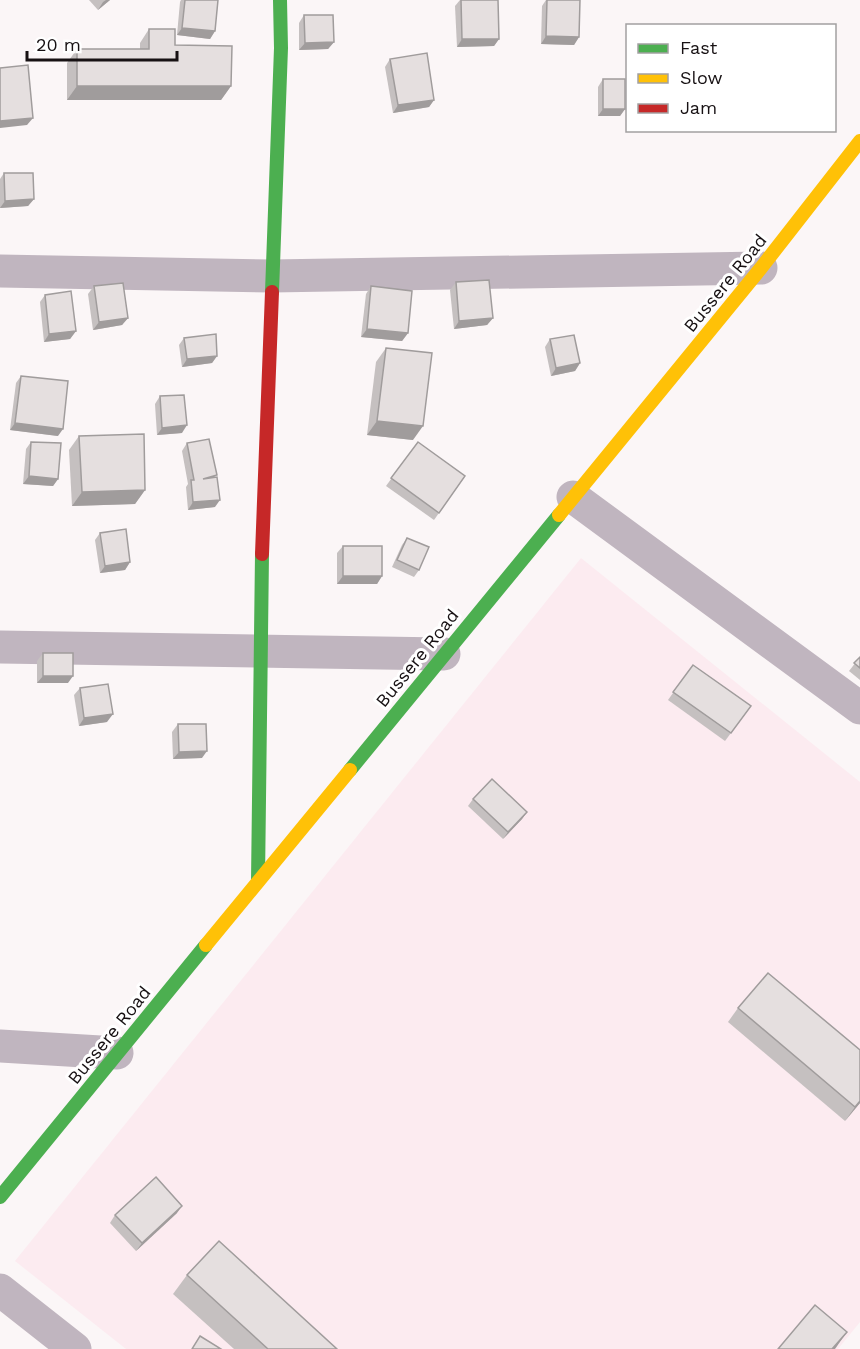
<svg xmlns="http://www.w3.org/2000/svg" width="860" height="1349" viewBox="0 0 860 1349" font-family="'Work Sans',sans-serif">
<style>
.built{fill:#fcebf0}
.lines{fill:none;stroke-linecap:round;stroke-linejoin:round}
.street{stroke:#c0b5bf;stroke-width:33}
.fast{stroke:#4caf50;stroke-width:14}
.slow{stroke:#ffc107;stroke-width:14}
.jam{stroke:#c62828;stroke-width:14}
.wall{fill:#c5c0c0}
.shaded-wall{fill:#a09c9c}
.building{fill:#e5dfdf;stroke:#a09c9c;stroke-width:1.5}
.labels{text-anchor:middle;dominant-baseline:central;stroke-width:6;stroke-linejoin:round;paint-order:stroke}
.street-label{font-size:18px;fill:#171113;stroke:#fff}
</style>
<rect width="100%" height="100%" fill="#fbf6f7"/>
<polygon class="built" points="581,558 860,782 860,1322 838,1349 126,1349 15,1261"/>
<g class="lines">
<g class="street">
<polyline points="0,271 272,276 761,268"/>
<polyline points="573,497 860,708"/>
<polyline points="0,647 444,654"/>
<polyline points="0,1046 117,1053"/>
<polyline points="0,1290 75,1349"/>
</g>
<g class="fast">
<polyline points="272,292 281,48 280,0"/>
<polyline points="350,770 559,515"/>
<polyline points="258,881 262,554"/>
<polyline points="0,1197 206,945"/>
</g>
<g class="slow">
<polyline points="559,515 761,268 860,141"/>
<polyline points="206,945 350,770"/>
</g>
<polyline class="jam" points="262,554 272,292"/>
</g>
<g class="wall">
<polygon points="89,0 110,0 98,10"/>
<polygon points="181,0 218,0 215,31 210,39 177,35 180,2"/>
<polygon points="460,0 498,0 499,39 494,46 457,47 455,6"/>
<polygon points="546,0 580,0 579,37 574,45 541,44 542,6"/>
<polygon points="304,15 334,42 328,49 299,50 299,23"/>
<polygon points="149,29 175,45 231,86 221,100 67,100 67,63 77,49 140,49 140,43"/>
<polygon points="390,59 434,100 429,107 393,113 385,67"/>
<polygon points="603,79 625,109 620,116 598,116 598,87"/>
<polygon points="4,173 34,199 28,206 0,208 0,179"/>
<polygon points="456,282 493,318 487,325 454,329 450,290"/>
<polygon points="94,286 128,318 122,325 93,330 88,294"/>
<polygon points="371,286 408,333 402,341 361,337 366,294"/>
<polygon points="45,295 76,331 70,339 44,342 40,302"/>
<polygon points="184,338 217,356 212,363 182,367 179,345"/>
<polygon points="550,339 580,363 575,371 551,376 545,347"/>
<polygon points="386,348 413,440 367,435 376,362"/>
<polygon points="21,376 58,436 10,430 16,383"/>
<polygon points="160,396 182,433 157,435 155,404"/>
<polygon points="79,436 145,490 135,504 72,506 69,450"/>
<polygon points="31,442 58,479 53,486 23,484 26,449"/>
<polygon points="418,442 465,476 434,520 386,486"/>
<polygon points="187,443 215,477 215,507 188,510 186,487 188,484 182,451"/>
<polygon points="100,533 130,562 125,570 100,573 95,540"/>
<polygon points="407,538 419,570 414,577 392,567 402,545"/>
<polygon points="343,546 382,576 377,584 337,584 337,553"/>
<polygon points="43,653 68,683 37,683 37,661"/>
<polygon points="860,657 860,680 849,671"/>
<polygon points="693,665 751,706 725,741 668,700"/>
<polygon points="80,688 107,722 79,726 74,695"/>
<polygon points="178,724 202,758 173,759 172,732"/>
<polygon points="473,799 527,812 522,819 503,839 468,806"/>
<polygon points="738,1008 860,1103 845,1121 728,1022"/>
<polygon points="177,1213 136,1251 110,1223 115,1215"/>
<polygon points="187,1275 337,1349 234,1349 173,1294"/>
</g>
<g class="shaded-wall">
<polygon points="106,0 110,0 98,10 103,2"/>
<polygon points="182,28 215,31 210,39 177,35"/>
<polygon points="546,36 579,37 574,45 541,44"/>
<polygon points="462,39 499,39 494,46 457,47"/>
<polygon points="334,42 328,49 299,50 305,43"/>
<polygon points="77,86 231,86 221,100 67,100"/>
<polygon points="434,100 429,107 393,113 398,105"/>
<polygon points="603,109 625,109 620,116 598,116"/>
<polygon points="33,118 27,125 0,128 0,121"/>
<polygon points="34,199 28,206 0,208 5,201"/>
<polygon points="128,318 122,325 93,330 99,322"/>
<polygon points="493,318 487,325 454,329 459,321"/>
<polygon points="367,329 408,333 402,341 361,337"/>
<polygon points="76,331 70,339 44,342 49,334"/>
<polygon points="217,356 212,363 182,367 187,359"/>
<polygon points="580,363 575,371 551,376 556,368"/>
<polygon points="377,421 423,426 413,440 367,435"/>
<polygon points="15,423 63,429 58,436 10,430"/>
<polygon points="187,425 182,433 157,435 162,428"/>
<polygon points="29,476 58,479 53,486 23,484"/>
<polygon points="145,490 135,504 72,506 82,492"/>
<polygon points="220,500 215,507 188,510 193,502"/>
<polygon points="130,562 125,570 100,573 105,566"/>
<polygon points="343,576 382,576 377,584 337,584"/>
<polygon points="43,676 73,676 68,683 37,683"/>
<polygon points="113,714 107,722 79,726 84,718"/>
<polygon points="207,751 202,758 173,759 179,752"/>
<polygon points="527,812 522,819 503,839 508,832"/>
<polygon points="860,1101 860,1103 845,1121 855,1107"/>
<polygon points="182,1206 177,1213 136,1251 142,1243"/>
<polygon points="847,1332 835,1349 832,1349"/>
</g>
<g class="building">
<polygon points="185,0 218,0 215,31 182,28"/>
<polygon points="461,0 498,0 499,39 462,39"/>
<polygon points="547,0 580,0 579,37 546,36"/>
<polygon points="304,15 333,15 334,42 305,43"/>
<polygon points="149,29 175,29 175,45 232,46 231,86 77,86 77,49 149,49"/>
<polygon points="427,53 434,100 398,105 390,59"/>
<polygon points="28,65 33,118 0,121 0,68"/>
<rect x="603" y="79" width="22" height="30"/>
<polygon points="4,173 33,173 34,199 5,201"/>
<polygon points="489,280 493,318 459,321 456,282"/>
<polygon points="123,283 128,318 99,322 94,286"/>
<polygon points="371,286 412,291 408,333 367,329"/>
<polygon points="71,291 76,331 49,334 45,295"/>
<polygon points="216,334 217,356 187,359 184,338"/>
<polygon points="574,335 580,363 556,368 550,339"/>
<polygon points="386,348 432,353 423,426 377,421"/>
<polygon points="21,376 68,381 63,429 15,423"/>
<polygon points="184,395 187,425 162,428 160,396"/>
<polygon points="144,434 145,490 82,492 79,436"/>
<polygon points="209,439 217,475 203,479 217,477 220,500 193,502 191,480 194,480 187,443"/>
<polygon points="31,442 61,443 58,479 29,476"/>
<polygon points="418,442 465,476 439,513 391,478"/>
<polygon points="126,529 130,562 105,566 100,533"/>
<polygon points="407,538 429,547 419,570 397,560"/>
<rect x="343" y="546" width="39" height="30"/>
<rect x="43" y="653" width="30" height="23"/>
<polygon points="860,657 860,668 854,663"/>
<polygon points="693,665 751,706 731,733 673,692"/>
<polygon points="108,684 113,714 84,718 80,688"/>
<polygon points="178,724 206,724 207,751 179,752"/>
<polygon points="492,779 527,812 508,832 473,799"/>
<polygon points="768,973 860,1050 860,1101 855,1107 738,1008"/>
<polygon points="156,1177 182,1206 142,1243 115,1215"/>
<polygon points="219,1241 337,1349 268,1349 187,1275"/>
<polygon points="815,1305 847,1332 832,1349 778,1349"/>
<polygon points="200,1336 221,1349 192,1349"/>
</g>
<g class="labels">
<g class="street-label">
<text transform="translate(725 283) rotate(-51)">Bussere Road</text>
<text transform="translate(417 658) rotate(-51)">Bussere Road</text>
<text transform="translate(109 1035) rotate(-51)">Bussere Road</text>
</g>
</g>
<rect x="626" y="24" width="210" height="108" fill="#ffffff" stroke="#a2a0a1" stroke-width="1.5"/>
<rect x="638" y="44" width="30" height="9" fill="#4caf50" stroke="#a2a0a1" stroke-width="1.5"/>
<text x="680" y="54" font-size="18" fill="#171113">Fast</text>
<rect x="638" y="74" width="30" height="9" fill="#ffc107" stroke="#a2a0a1" stroke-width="1.5"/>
<text x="680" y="84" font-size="18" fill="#171113">Slow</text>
<rect x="638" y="104" width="30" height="9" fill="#c62828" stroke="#a2a0a1" stroke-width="1.5"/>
<text x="680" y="114" font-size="18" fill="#171113">Jam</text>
<path d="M27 51v9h150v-9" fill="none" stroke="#171113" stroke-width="3"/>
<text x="36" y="51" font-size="18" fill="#171113" stroke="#ffffff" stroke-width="4.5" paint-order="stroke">20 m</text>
</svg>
